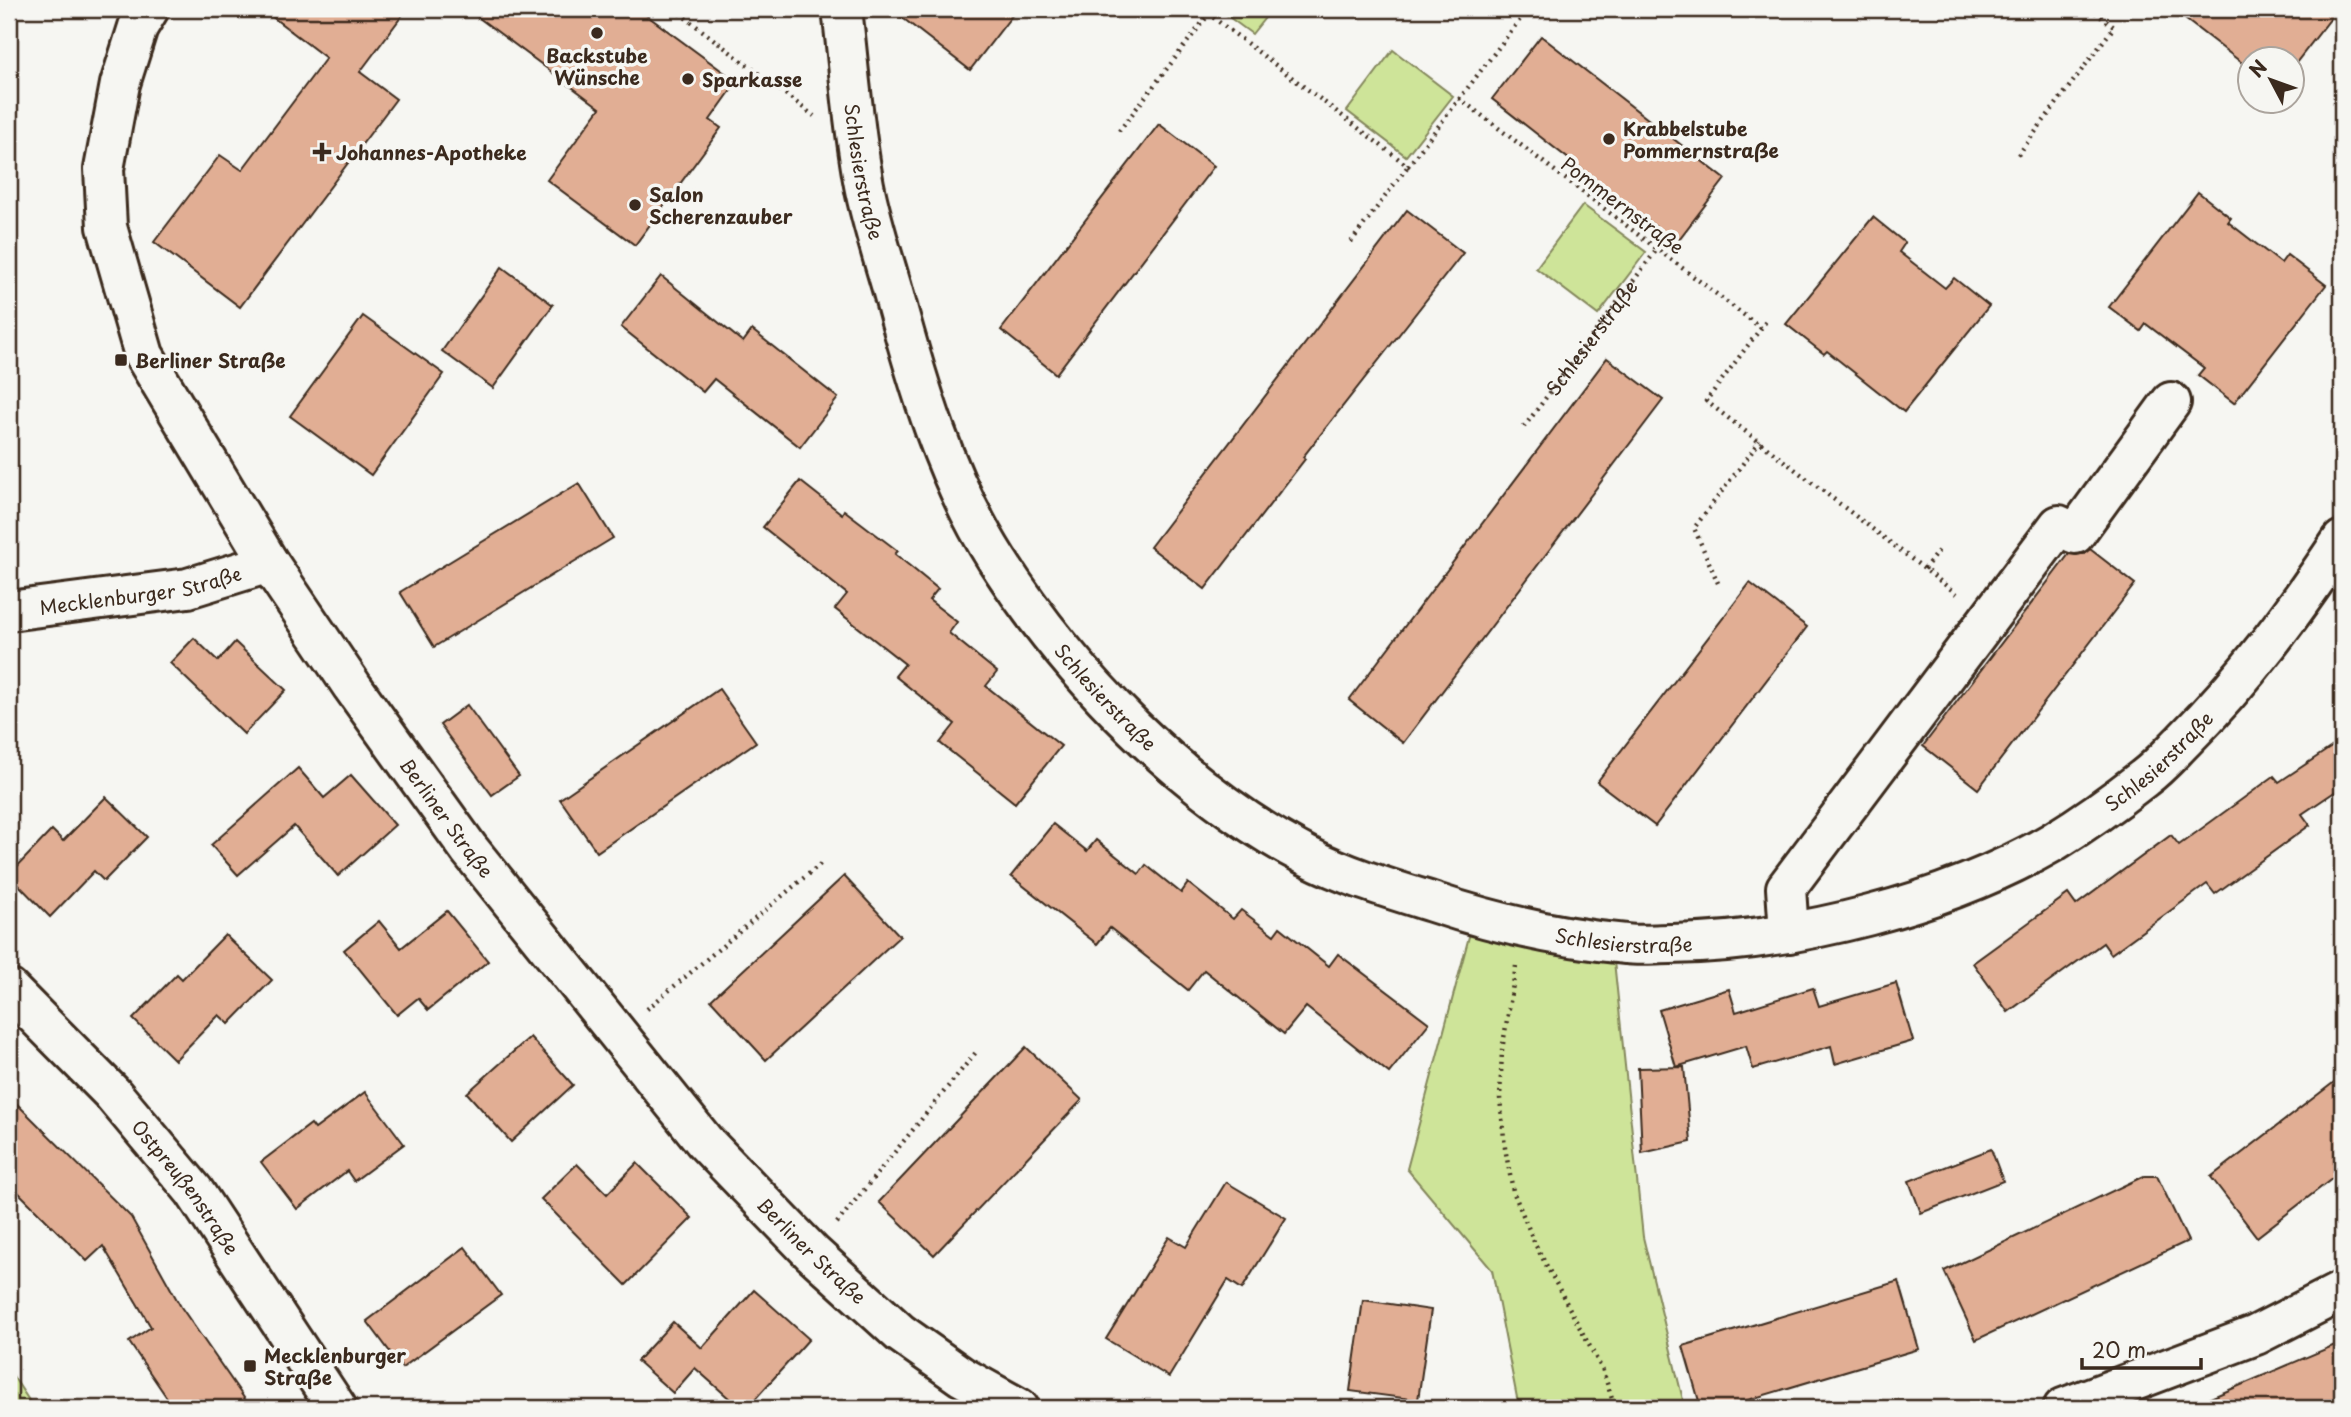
<svg xmlns="http://www.w3.org/2000/svg" width="2351" height="1417" viewBox="0 0 2351 1417" font-family="'Playpen Sans',sans-serif">
<style>
.green{fill:#cee499;stroke:#84875c;stroke-width:2}
.building{fill:#e1ae94;stroke:#3b2a1e;stroke-width:2}
.lines{fill:none;stroke-linecap:round;stroke-linejoin:round}
.minor-casing{stroke:#3b2a1e;stroke-width:44}
.path{stroke:#3b2a1e;stroke-width:4.5;stroke-dasharray:2 5;stroke-linecap:butt}
.minor{stroke:#f6f6f2;stroke-width:38}
.poi-dot{fill:#3b2a1e;stroke:#f6f6f2;stroke-width:2.5}
.labels{text-anchor:middle;dominant-baseline:central;stroke-width:7;stroke-linejoin:round;paint-order:stroke}
.poi-label{font-size:19px;font-weight:bold;fill:#3b2a1e;stroke:#f6f6f2;text-anchor:start}
.street-label{font-size:19px;fill:#3b2a1e;stroke:#f6f6f2}
</style>
<rect width="100%" height="100%" fill="#f6f6f2"/>
<filter id="ink" filterUnits="userSpaceOnUse"><feTurbulence type="fractalNoise" baseFrequency=".0143" numOctaves="2"/><feDisplacementMap in="SourceGraphic" scale="14" xChannelSelector="R" yChannelSelector="G"/><feConvolveMatrix kernelMatrix="1 2 1 2 8 2 1 2 1" color-interpolation-filters="sRGB"/></filter>
<g filter="url(#ink)">
<g class="green">
<polygon points="1218,9 1272,9 1252,34"/>
<polygon points="1393,50 1453,96 1406,156 1347,111"/>
<polygon points="1583,205 1646,252 1598,315 1536,268"/>
<polygon points="1471,929 1612,942 1643,1237 1685,1408 1519,1408 1492,1270 1407,1169"/>
<polygon points="9,1370 34,1408 9,1408"/>
</g>
<g class="building">
<polygon points="262,9 407,9 360,72 396,99 240,307 154,242 220,155 242,170 326,58"/>
<polygon points="467,9 638,9 737,82 710,120 721,128 635,245 547,180 600,108"/>
<polygon points="891,9 1017,9 970,70"/>
<polygon points="2172,9 2338,9 2292,68 2292,60 2250,60 2250,69"/>
<polygon points="1541,36 1725,179 1676,243 1492,99"/>
<polygon points="1159,124 1214,166 1056,374 1001,330"/>
<polygon points="2198,192 2231,218 2228,222 2281,263 2287,255 2326,285 2234,403 2198,375 2204,368 2146,324 2141,331 2109,307"/>
<polygon points="1407,210 1463,253 1303,457 1305,459 1205,589 1150,547"/>
<polygon points="1873,217 1905,243 1899,252 1945,288 1954,278 1989,306 1904,412 1827,351 1824,354 1786,324"/>
<polygon points="502,267 553,305 493,388 442,351"/>
<polygon points="661,276 743,342 752,330 838,398 800,447 714,379 703,392 621,327"/>
<polygon points="363,316 444,374 371,475 290,416"/>
<polygon points="1607,358 1663,400 1403,743 1349,700"/>
<polygon points="800,481 842,514 844,510 898,551 895,554 938,589 929,600 957,622 949,633 997,672 986,686 1061,746 1015,803 940,743 955,724 895,676 905,664 835,609 847,594 763,527"/>
<polygon points="579,483 613,538 434,647 400,592"/>
<polygon points="2090,549 2135,584 1978,789 1923,746 2069,554 2084,554"/>
<polygon points="1750,583 1807,627 1655,826 1597,782"/>
<polygon points="194,638 218,661 235,642 286,690 244,734 170,663"/>
<polygon points="719,689 756,742 597,852 560,799"/>
<polygon points="467,705 519,776 492,795 440,725"/>
<polygon points="2342,740 2342,787 2302,814 2310,825 2215,894 2207,884 2111,954 2103,943 2008,1012 1973,963 2068,894 2076,905 2171,835 2179,845 2274,776 2279,782"/>
<polygon points="298,768 324,798 351,775 395,825 338,876 294,826 238,875 211,845"/>
<polygon points="106,797 147,837 104,881 94,871 50,917 9,875 52,830 63,841"/>
<polygon points="1053,824 1087,851 1096,840 1139,874 1146,865 1181,893 1188,883 1233,919 1241,910 1274,935 1280,927 1329,966 1338,954 1429,1023 1389,1073 1306,1007 1284,1034 1204,970 1188,990 1110,928 1097,944 1011,876"/>
<polygon points="844,876 900,936 766,1060 711,1000"/>
<polygon points="447,911 488,961 428,1010 418,998 397,1015 344,950 379,921 401,948"/>
<polygon points="225,935 272,980 229,1024 219,1015 175,1060 133,1019 177,974 182,979"/>
<polygon points="1896,983 1913,1041 1835,1064 1831,1046 1753,1069 1746,1046 1676,1067 1659,1010 1729,989 1736,1012 1813,988 1819,1006"/>
<polygon points="530,1037 573,1085 511,1142 467,1093"/>
<polygon points="1026,1047 1082,1100 934,1255 879,1202"/>
<polygon points="1684,1067 1691,1142 1642,1153 1638,1068"/>
<polygon points="2342,1076 2342,1171 2257,1237 2211,1177"/>
<polygon points="365,1092 404,1144 354,1181 347,1171 297,1209 261,1162 311,1124 315,1129"/>
<polygon points="9,1096 131,1217 181,1307 251,1408 174,1408 129,1342 151,1327 103,1246 87,1261 9,1183"/>
<polygon points="1991,1149 2003,1181 1921,1213 1909,1181"/>
<polygon points="637,1163 692,1218 626,1285 541,1199 577,1164 607,1194"/>
<polygon points="2144,1176 2157,1176 2188,1241 1976,1340 1944,1271"/>
<polygon points="1226,1182 1286,1218 1242,1289 1228,1280 1169,1377 1106,1339 1169,1237 1186,1247"/>
<polygon points="465,1247 501,1295 402,1368 367,1321"/>
<polygon points="1899,1281 1919,1349 1721,1408 1701,1408 1683,1346"/>
<polygon points="754,1290 809,1339 747,1408 740,1408 695,1368 673,1393 637,1361 673,1322 702,1348"/>
<polygon points="1363,1300 1431,1310 1418,1400 1350,1391"/>
<polygon points="2342,1342 2342,1408 2187,1408"/>
</g>
<g class="lines">
<defs>
<g id="minor">
<path id="s2" d="M149,9L138,27L120,84L104,169L107,227L144,355L269,563L352,686L469,849L704,1141L812,1253L900,1333L961,1376L1019,1408"/>
<path id="s3" d="M842,9C849,67 853,127 864,185C871,221 883,257 893,292C918,385 945,478 997,560C1071,676 1184,792 1307,856C1346,876 1390,889 1432,902C1495,923 1560,938 1626,944C1641,946 1656,944 1671,944C1795,942 1946,904 2053,842C2084,823 2116,800 2144,778C2159,767 2171,753 2184,740C2245,679 2295,611 2342,540"/>
<path id="s4" d="M9,611L188,588L269,563"/>
<polyline points="1789,933 1786,888 2059,525 2075,534 2171,402"/>
<path id="s5" d="M9,989L112,1093L194,1191L337,1408"/>
<polyline points="2063,1408 2256,1335 2342,1291"/>
</g>
</defs>
<use href="#minor" class="minor-casing"/>
<g class="path">
<polyline points="674,9 814,116"/>
<polyline points="1202,9 1408,166 1528,9"/>
<polyline points="1459,98 1761,328 1767,320"/>
<polyline points="1119,131 1209,14"/>
<polyline points="2018,155 2114,27 2091,9"/>
<polyline points="1351,242 1408,166"/>
<polyline points="1761,328 1706,401 1957,594"/>
<path id="s1" d="M1524,427L1658,248"/>
<polyline points="1924,569 1939,550"/>
<polyline points="1718,583 1694,528 1760,441"/>
<polyline points="1516,966 1502,1050 1500,1098 1505,1148 1513,1191 1535,1244 1603,1371 1615,1408"/>
<polyline points="647,1009 824,861"/>
<polyline points="837,1223 977,1051"/>
</g>
<use href="#minor" class="minor"/>
</g>
</g>
<g class="poi-dot">
<circle cx="597" cy="33" r="7"/>
<circle cx="688" cy="79" r="7"/>
<circle cx="1609" cy="139" r="7"/>
<path d="M318.5 141.5h7v7h7v7h-7v7h-7v-7h-7v-7h7z"/>
<circle cx="635" cy="205" r="7"/>
<rect x="114" y="353" width="14" height="14" rx="3.5"/>
<rect x="243" y="1359" width="14" height="14" rx="3.5"/>
</g>
<g class="labels">
<g class="poi-label">
<text x="597" y="55" text-anchor="middle">Backstube<tspan x="597" dy="22">Wünsche</tspan></text>
<text x="702" y="79">Sparkasse</text>
<text x="1623" y="128">Krabbelstube<tspan x="1623" dy="22">Pommernstraße</tspan></text>
<text x="336" y="152">Johannes-Apotheke</text>
<text x="649" y="194">Salon<tspan x="649" dy="22">Scherenzauber</tspan></text>
<text x="135" y="360">Berliner Straße</text>
<text x="264" y="1355">Mecklenburger<tspan x="264" dy="22">Straße</tspan></text>
</g>
<g class="street-label">
<text stroke="none"><textPath href="#s3" startOffset="164">Schlesierstraße</textPath></text>
<text transform="translate(1623 205) rotate(37)">Pommernstraße</text>
<text stroke="none"><textPath href="#s1" startOffset="112">Schlesierstraße</textPath></text>
<text stroke="none"><textPath href="#s4" startOffset="133">Mecklenburger Straße</textPath></text>
<text stroke="none"><textPath href="#s3" startOffset="752">Schlesierstraße</textPath></text>
<text stroke="none"><textPath href="#s3" startOffset="1920">Schlesierstraße</textPath></text>
<text stroke="none"><textPath href="#s2" startOffset="912">Berliner Straße</textPath></text>
<text stroke="none"><textPath href="#s3" startOffset="1340">Schlesierstraße</textPath></text>
<text stroke="none"><textPath href="#s5" startOffset="266">Ostpreußenstraße</textPath></text>
<text stroke="none"><textPath href="#s2" startOffset="1479">Berliner Straße</textPath></text>
</g>
</g>
<rect width="2351" height="1417" fill="none" stroke="#f6f6f2" stroke-width="35"/>
<rect x="18" y="18" width="2316" height="1382" fill="none" stroke="#3b2a1e" stroke-width="2.5" filter="url(#ink)"/>
<g transform="translate(2271 80) rotate(311)"><circle r="33" fill="#f6f6f2" stroke="#aba49d" stroke-width="2"/>
<path d="M0-5L12 26L0 18L-12 26Z" fill="#3b2a1e"/>
<text y="-10" font-size="19" font-weight="bold" text-anchor="middle" fill="#3b2a1e">N</text>
</g>
<path d="M2082 1358v10h119v-10" fill="none" stroke="#3b2a1e" stroke-width="3.5"/>
<text x="2092" y="1358" font-size="21" fill="#3b2a1e" stroke="#f6f6f2" stroke-width="5" paint-order="stroke">20 m</text>
</svg>
